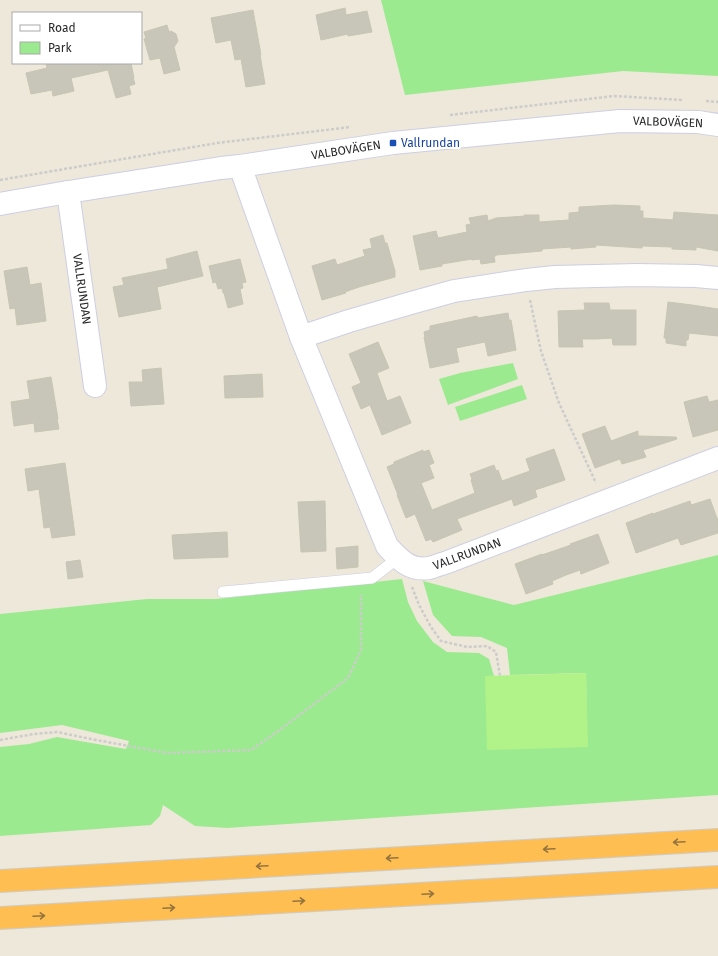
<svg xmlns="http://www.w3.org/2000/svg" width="718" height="956" viewBox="0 0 718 956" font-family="'Fira Sans',sans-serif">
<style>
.green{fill:#9cea8f}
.pitch{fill:#b2f389}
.building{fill:#c8c5b9;stroke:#c8c5b2}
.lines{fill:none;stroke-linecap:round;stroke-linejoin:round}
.service-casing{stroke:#cecee4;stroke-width:12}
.minor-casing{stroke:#cecee4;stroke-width:24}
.secondary-casing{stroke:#cecee4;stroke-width:24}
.motorway-casing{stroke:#ccc;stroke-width:24}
.path{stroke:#ccc;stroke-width:2.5;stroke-dasharray:3 2;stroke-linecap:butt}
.service{stroke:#fff;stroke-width:11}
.minor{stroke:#fff;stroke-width:22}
.secondary{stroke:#fff;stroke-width:22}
.motorway{stroke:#ffbe52;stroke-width:22}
.oneway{stroke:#94743e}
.transit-dot{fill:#1a4fb4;stroke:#fff;stroke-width:1.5}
.labels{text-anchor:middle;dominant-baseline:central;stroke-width:4;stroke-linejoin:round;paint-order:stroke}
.street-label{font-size:12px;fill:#292929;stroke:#fff}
.transit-label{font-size:12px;fill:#164399;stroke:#fff;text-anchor:start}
</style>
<rect width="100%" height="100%" fill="#ede8d9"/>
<g class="green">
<polygon points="381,0 718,0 718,76 623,71 405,95"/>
<polygon points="513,363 518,379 448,405 439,379 460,373"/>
<polygon points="522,385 527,399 460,421 455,407"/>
<polygon points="718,555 718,795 227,828 195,826 163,805 160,816 151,825 0,836 0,747 29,744 57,737 126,749 129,741 62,725 0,733 0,614 147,599 216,599 402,579 408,602 417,621 433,642 447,652 479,653 489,659 494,676 485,676 587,747 586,673 510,675 507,648 481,637 452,636 433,615 423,581 514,605"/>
</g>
<polygon class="pitch" points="586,673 588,747 487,750 485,676"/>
<g class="building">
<polygon points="345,8 346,15 367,11 372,32 348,36 348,34 321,40 316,15"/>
<polygon points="253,10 261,55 260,55 265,84 246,87 241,59 235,60 231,40 216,43 211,18"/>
<polygon points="167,25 169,32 171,31 176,34 178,41 174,47 180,70 164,74 160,58 150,60 144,39 146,38 144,32"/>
<polygon points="46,63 131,63 134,78 133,78 135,84 129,86 131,94 116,98 108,70 71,78 74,91 53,96 52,90 31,94 26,73 47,68"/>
<polygon points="614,205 640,206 640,211 643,211 643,218 673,220 674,212 718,215 718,251 696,247 696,250 672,249 672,247 642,246 642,248 596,245 596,247 571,249 571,247 542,249 542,251 496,255 496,256 494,256 495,262 481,264 480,259 472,260 472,259 442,264 442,266 420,270 413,236 436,231 438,238 467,232 466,225 471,224 469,218 487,215 488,221 496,218 525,216 524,215 539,215 539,222 569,220 569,213 579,212 579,207"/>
<polygon points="383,235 385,243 387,243 395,271 395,277 359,287 345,292 346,293 322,300 312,266 335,259 337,265 365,256 363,250 372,248 370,239"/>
<polygon points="197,251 203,276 157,287 161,309 119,317 113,287 124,285 122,278 168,269 166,259"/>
<polygon points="240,259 246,282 242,283 243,288 240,289 243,304 228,308 224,293 223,293 222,288 218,289 216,282 213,283 209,266"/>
<polygon points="27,267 30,285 41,283 46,321 17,325 15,308 10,309 4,271"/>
<polygon points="668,302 692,305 718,309 718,336 689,333 688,340 686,340 686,346 666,343 666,338 664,338"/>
<polygon points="584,303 609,303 610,310 636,310 636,345 613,345 612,338 597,339 582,339 583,347 559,347 558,311 585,310"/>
<polygon points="508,313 509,320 511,320 516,350 488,356 485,342 456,348 459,362 430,368 424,337 425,337 424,332 430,330 430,326 477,316 478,318"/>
<polygon points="378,342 389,368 377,373 387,401 400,396 411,423 382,435 370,405 361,409 356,397 352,387 361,383 349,354"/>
<polygon points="161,368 164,404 131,406 129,382 143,382 142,370"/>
<polygon points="262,374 263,397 225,398 224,376"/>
<polygon points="51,377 58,419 57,419 59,429 35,432 34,423 14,426 11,402 30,399 27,381"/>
<polygon points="707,396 709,402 718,400 718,430 693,437 684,402"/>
<polygon points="605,426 611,441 638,431 638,436 676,437 677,439 643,450 646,457 622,464 620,459 595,468 582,434"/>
<polygon points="554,449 565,480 535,490 537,497 514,506 512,499 457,519 462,530 433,542 431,539 426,541 415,514 406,518 397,495 398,495 387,467 394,464 394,462 423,450 423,452 429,450 434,463 429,465 434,478 421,483 432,510 475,493 471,480 472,479 470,474 494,465 496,471 498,470 502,481 530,471 526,459"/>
<polygon points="65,463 75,535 52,538 50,527 44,528 39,489 28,491 25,469"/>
<polygon points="710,499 718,521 718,533 681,545 678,538 636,553 626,523 653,513 653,514 690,501 691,505"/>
<polygon points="325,501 326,551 301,552 298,502"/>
<polygon points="227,532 228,557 174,559 172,535"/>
<polygon points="598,534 609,563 581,574 580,570 566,575 552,581 553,584 526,594 515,564 542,554 542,555 571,545 570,544"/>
<polygon points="358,546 358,567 337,569 336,548"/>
<polygon points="80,560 83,577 68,579 66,562"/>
</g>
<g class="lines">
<defs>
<polyline id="service" points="223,592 372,578 398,558"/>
<g id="minor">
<path d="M240,166L301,337L387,546C399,559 409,571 429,568C434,567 440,564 445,563L718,458"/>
<polyline points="68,192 95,386"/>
<polyline points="301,337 349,321 411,303 454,291 526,280 555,277 637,275 696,276 718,278"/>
</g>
<polyline id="secondary" points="0,204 62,193 221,168 240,166 393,143 620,121 698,122 718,125"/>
<g id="motorway">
<polyline points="0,881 718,840"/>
<polyline points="0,918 718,877"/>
</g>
</defs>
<use href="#service" class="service-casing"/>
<use href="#minor" class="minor-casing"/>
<use href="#secondary" class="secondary-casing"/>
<use href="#motorway" class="motorway-casing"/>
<g class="path">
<polyline points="706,101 718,102"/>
<polyline points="450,115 614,96 683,100"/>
<polyline points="0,180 217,143 351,127"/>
<polyline points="530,300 541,351 559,403 596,483"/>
<polyline points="412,587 419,605 431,627 441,641 467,647 487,646 496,652 500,676"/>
<polyline points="0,740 34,734 57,732 91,739 167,753 251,750 277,732 348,678 361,650 361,594"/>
</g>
<use href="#service" class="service"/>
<use href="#minor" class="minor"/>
<use href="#secondary" class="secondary"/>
<use href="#motorway" class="motorway"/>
</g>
<defs><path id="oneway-shaft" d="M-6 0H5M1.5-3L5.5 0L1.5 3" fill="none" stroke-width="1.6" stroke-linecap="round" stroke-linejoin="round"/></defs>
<g class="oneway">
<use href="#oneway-shaft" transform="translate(679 842) rotate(177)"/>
<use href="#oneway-shaft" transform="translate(549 849) rotate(177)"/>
<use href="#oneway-shaft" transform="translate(392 858) rotate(177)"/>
<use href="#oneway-shaft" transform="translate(262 866) rotate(177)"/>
<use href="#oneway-shaft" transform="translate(428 894) rotate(-3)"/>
<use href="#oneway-shaft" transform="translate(299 901) rotate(-3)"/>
<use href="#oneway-shaft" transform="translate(169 908) rotate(-3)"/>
<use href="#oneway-shaft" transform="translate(39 916) rotate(-3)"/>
</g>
<rect class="transit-dot" x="389" y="139" width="8" height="8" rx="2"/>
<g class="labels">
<g class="street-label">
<text transform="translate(668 122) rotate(2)">VALBOVÄGEN</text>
<text transform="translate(346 150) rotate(-9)">VALBOVÄGEN</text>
<text transform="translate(82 289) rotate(82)">VALLRUNDAN</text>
<text transform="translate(467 554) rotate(-20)">VALLRUNDAN</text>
</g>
<g class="transit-label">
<text x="401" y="143">Vallrundan</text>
</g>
</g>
<rect x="12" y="12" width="130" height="52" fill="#ffffff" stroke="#a9a9a9"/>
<rect x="20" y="25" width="20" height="6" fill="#ffffff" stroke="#a9a9a9"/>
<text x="48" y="32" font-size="12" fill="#292929">Road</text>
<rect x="20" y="42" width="20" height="12" fill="#9cea8f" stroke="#a9a9a9"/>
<text x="48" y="52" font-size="12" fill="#292929">Park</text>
</svg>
